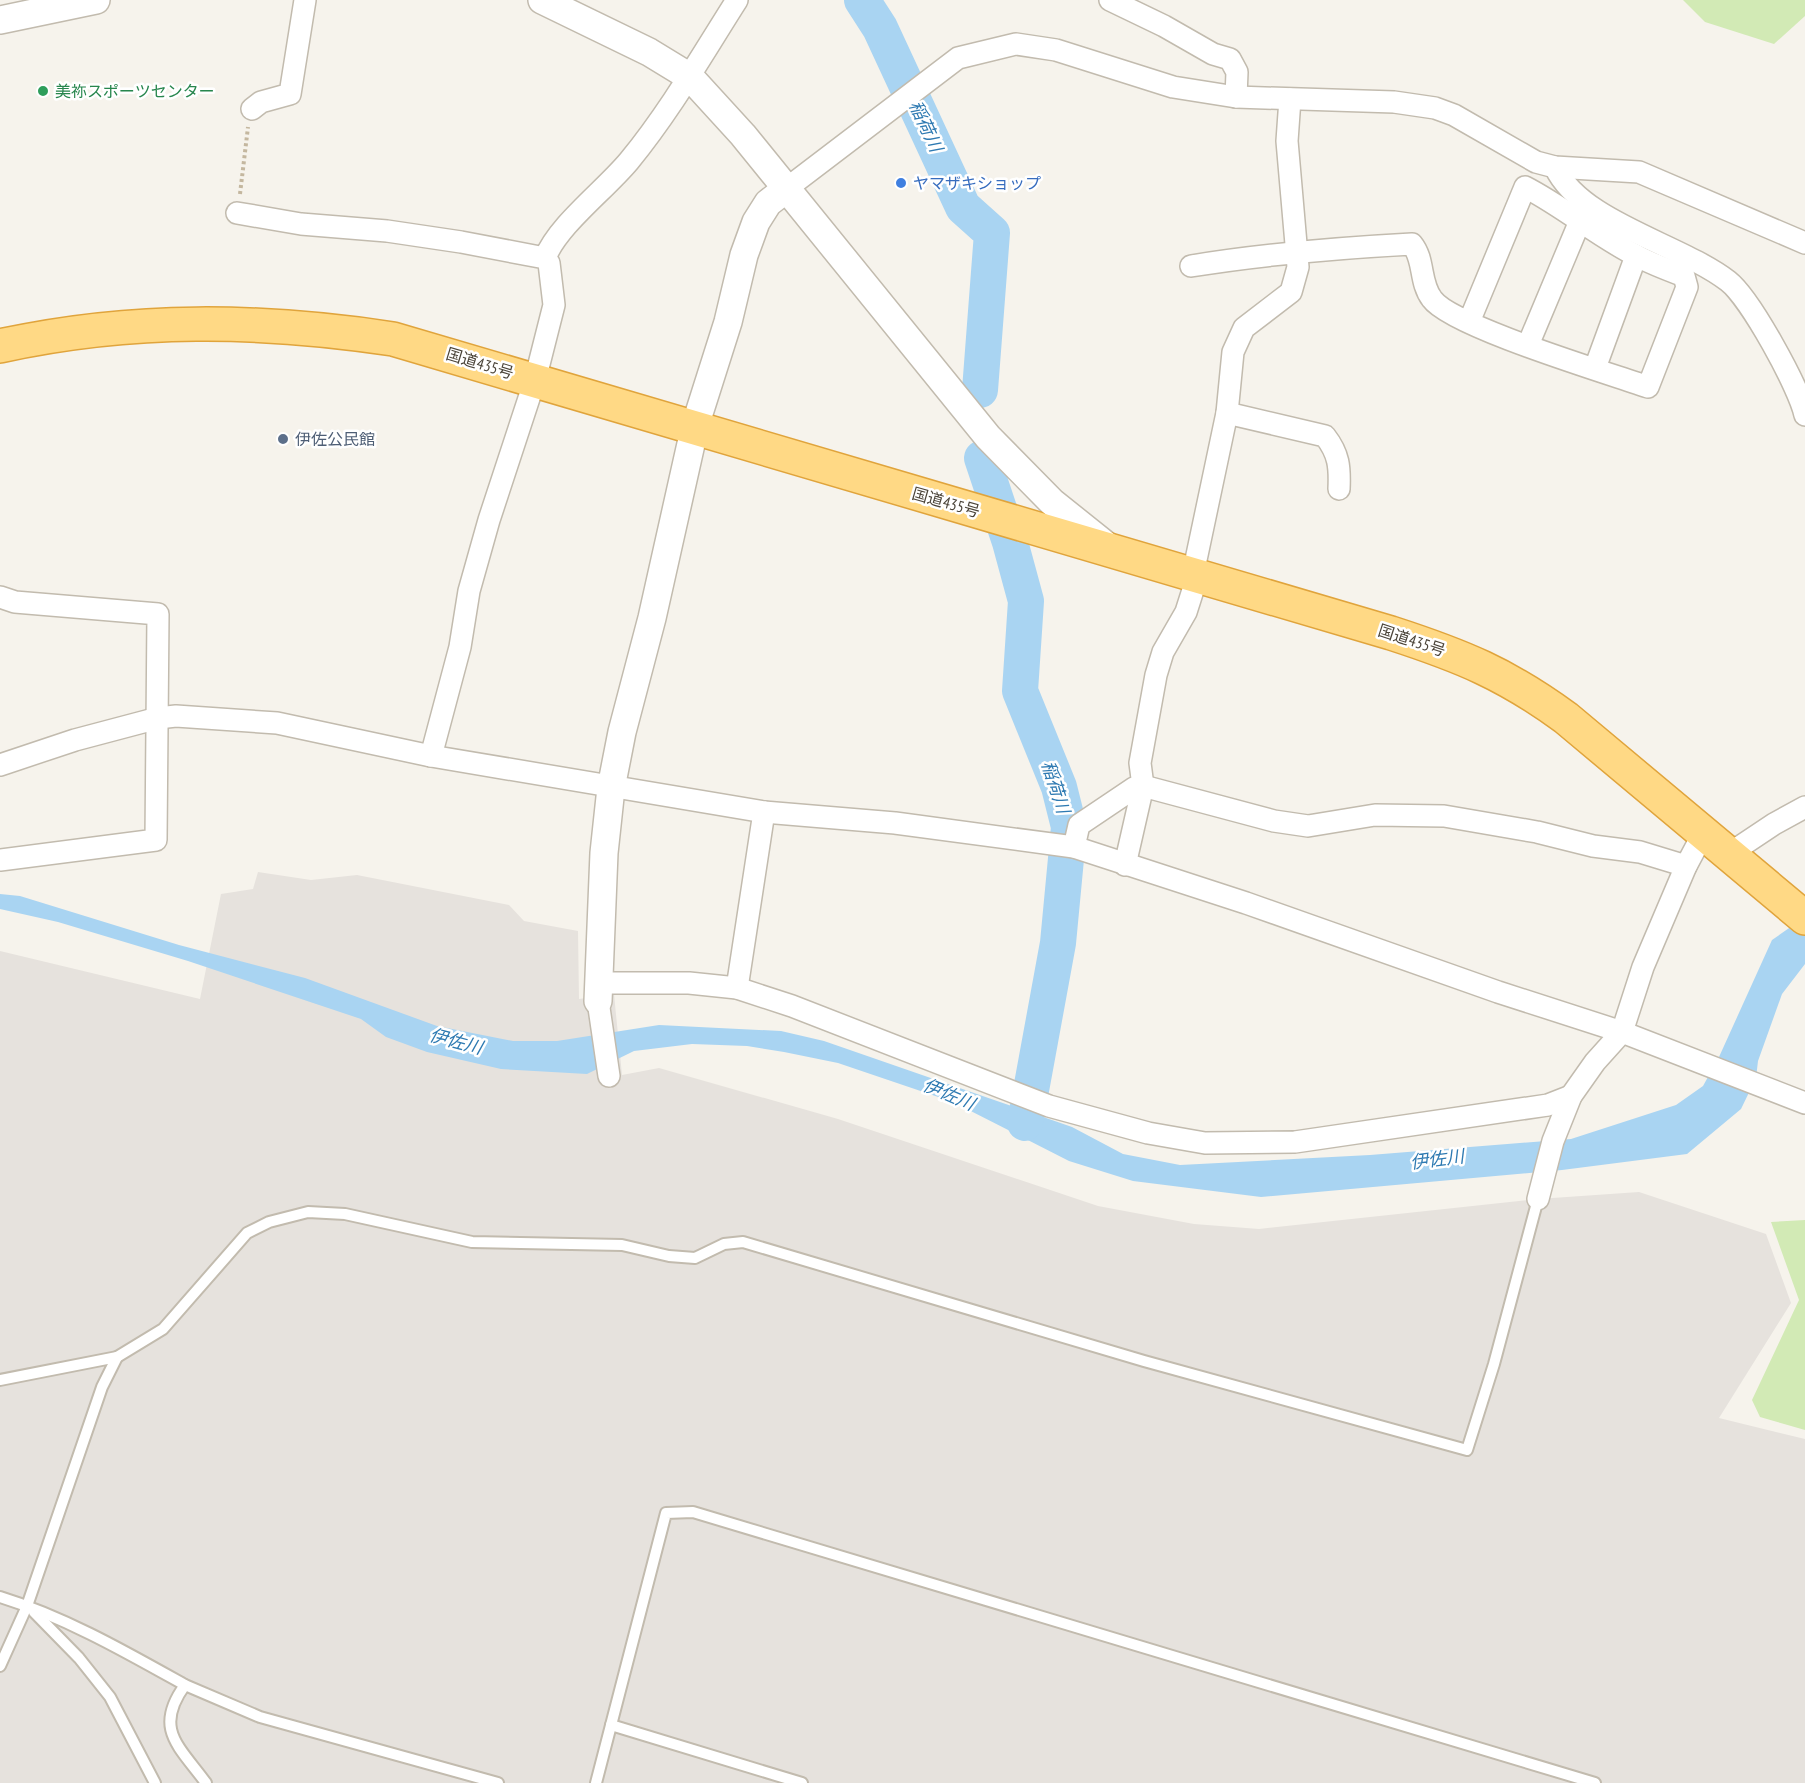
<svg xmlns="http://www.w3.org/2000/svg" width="1805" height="1783" viewBox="0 0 1805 1783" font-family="'PT Sans Narrow','Noto Sans JP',sans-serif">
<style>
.industrial{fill:#e6e2dd}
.green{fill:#d2eab5}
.water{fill:#a9d4f2}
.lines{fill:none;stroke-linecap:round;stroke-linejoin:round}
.river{stroke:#a9d4f2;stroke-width:36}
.service-casing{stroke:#c2bbae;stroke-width:14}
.minor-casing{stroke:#c2bbae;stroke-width:24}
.tertiary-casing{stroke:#c2bbae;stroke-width:30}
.trunk-casing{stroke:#e0a43c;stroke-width:36}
.path{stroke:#c4b79f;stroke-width:4;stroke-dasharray:3 3;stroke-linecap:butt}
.service{stroke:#fff;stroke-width:10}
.minor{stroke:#fff;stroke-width:21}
.tertiary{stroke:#fff;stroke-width:27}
.trunk{stroke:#ffd985;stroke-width:33}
.leisure-dot{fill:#2e9e5b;stroke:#fff;stroke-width:2}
.shop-dot{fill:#3f7fe0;stroke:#fff;stroke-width:2}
.service-dot{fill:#5c6f8a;stroke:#fff;stroke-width:2}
.labels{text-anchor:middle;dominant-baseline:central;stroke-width:5;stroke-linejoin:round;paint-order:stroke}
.leisure-label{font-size:16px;fill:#27864d;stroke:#fff;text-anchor:start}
.shop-label{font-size:16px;fill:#366cbe;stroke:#fff;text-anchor:start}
.street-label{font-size:16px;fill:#4b4439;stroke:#fff}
.service-label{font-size:16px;fill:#4e5e75;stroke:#fff;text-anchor:start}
.water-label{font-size:18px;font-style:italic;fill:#2e7ab2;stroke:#fff}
</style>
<rect width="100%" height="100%" fill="#f6f3ec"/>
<polygon class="industrial" points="258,872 311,880 357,875 509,905 524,921 578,931 579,999 614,994 622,1075 659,1068 838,1119 1098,1206 1194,1224 1259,1229 1538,1199 1639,1192 1766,1234 1791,1303 1719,1418 1805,1439 1805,1783 0,1783 0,951 200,999 221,894 253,889"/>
<g class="green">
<polygon points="1683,0 1805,0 1805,16 1774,44 1705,22"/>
<polygon points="1805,1220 1805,1430 1760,1417 1752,1400 1799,1300 1771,1222"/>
</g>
<polygon class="water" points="0,894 20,896 179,945 305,978 437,1026 513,1041 557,1041 659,1025 781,1031 824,1041 1072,1127 1123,1154 1180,1165 1370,1155 1571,1139 1676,1105 1703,1086 1719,1057 1772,940 1805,917 1805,964 1782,994 1758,1061 1756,1078 1741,1109 1687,1154 1562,1170 1261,1197 1133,1181 1069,1161 953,1102 838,1063 784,1052 747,1046 692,1044 634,1051 587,1074 501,1069 427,1052 386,1037 361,1019 188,961 58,922 0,909"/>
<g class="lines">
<g class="river">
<polyline points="862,0 880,28 963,207 992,233 980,390"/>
<polyline points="982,458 1010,542 1026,601 1020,691 1059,787 1069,827 1058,943 1025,1123"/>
</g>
<defs>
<g id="service">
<polyline points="117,1357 163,1329 247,1233 269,1222 308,1212 345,1214 472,1242 622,1245 669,1256 695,1258 724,1244 743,1242 1144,1361 1467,1450 1494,1364 1538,1199"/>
<polyline points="0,1380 117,1357 102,1387 27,1606 0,1666"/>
<path d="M0,1597C65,1617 126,1652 185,1685C153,1729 179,1746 206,1783"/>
<polyline points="34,1612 79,1658 110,1697 155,1783"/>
<polyline points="185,1685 260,1717 498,1783"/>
<polyline points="611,1725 802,1783"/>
<polyline points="596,1783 666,1513 693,1512 1595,1783"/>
</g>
<g id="minor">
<polyline points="1110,0 1164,26 1213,54 1230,59 1237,72 1236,97"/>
<polyline points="252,109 261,102 290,94 305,0"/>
<path d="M1555,167C1580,222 1680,244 1728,281C1750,298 1799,387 1805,415"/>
<polyline points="786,189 958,58 1016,44 1056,50 1173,87 1236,97 1394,102 1435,108 1454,115 1536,162 1555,167 1639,172 1805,243"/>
<polyline points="237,213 301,224 387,231 461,242 545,258 549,263 554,305 535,380 489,520 469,591 460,647 431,756"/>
<path d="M545,258C558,225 605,190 629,161C670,111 702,55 737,0"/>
<path d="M1191,266C1264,254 1338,248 1412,244C1425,260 1419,282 1432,299C1451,326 1608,373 1648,387L1687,287L1684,276C1668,270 1652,264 1637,256C1597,236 1564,207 1525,187L1469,322"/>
<polyline points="1528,345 1580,221"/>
<polyline points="1595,368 1636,256"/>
<path d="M1227,413L1325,436C1339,454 1340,467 1339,489"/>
<polyline points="0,597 15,602 158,614 156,840 0,860"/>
<polyline points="0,765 75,740 158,718 176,716 277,723 431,756 764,812 895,823 1074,847 1246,903 1498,992 1622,1032 1805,1103"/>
<polyline points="1074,847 1079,825 1134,788 1143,786 1274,821 1308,826 1375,815 1444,816 1537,832 1593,846 1640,852 1686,866"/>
<polyline points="1729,854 1774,824 1805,807"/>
<polyline points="1125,865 1143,786 1140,763 1156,675 1163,652 1186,612 1193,590 1193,574 1227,413 1233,352 1244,328 1291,292 1298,267 1287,141 1290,99"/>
<polyline points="598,983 689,983 737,988 792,1006 1049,1106 1148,1133 1205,1143 1295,1142 1548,1105 1571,1096"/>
<polyline points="737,988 764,812"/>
<polyline points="598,1001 609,1076"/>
<polyline points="1538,1199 1553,1141 1571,1096 1595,1062 1622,1032 1643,967 1686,866 1703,834"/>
</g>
<g id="tertiary">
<polyline points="542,0 649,52 690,77 743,135 988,437 1052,502 1107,546"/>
<polyline points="0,20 96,0"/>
<polyline points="598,1001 604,853 611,788 622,732 652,618 695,426 728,322 744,255 756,222 768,203 786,189"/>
</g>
<path id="trunk" d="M0,346C132,317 261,319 393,339L1391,633C1462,656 1506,674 1566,718L1805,918"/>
</defs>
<use href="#service" class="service-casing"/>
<use href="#minor" class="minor-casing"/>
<use href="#tertiary" class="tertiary-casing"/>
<use href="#trunk" class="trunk-casing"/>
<polyline class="path" points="240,194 248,127"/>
<use href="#service" class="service"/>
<use href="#minor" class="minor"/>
<use href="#tertiary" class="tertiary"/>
<use href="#trunk" class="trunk"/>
</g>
<circle class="leisure-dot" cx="43" cy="91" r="6"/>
<circle class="shop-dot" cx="901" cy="183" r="6"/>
<circle class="service-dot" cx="283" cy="439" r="6"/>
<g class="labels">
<g class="leisure-label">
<text x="55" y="91">美祢スポーツセンター</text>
</g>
<g class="shop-label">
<text x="913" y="183">ヤマザキショップ</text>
</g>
<g class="street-label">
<text transform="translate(480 363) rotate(17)">国道435号</text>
<text transform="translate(946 502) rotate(16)">国道435号</text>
<text transform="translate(1412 640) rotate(18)">国道435号</text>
</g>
<g class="service-label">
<text x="295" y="439">伊佐公民館</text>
</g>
<g class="water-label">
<text transform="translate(926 126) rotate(65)">稲荷川</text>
<text transform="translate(1056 787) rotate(72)">稲荷川</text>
<text transform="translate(456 1041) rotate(15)">伊佐川</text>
<text transform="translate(949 1094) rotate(23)">伊佐川</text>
<text transform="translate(1437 1159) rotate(-7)">伊佐川</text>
</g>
</g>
</svg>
